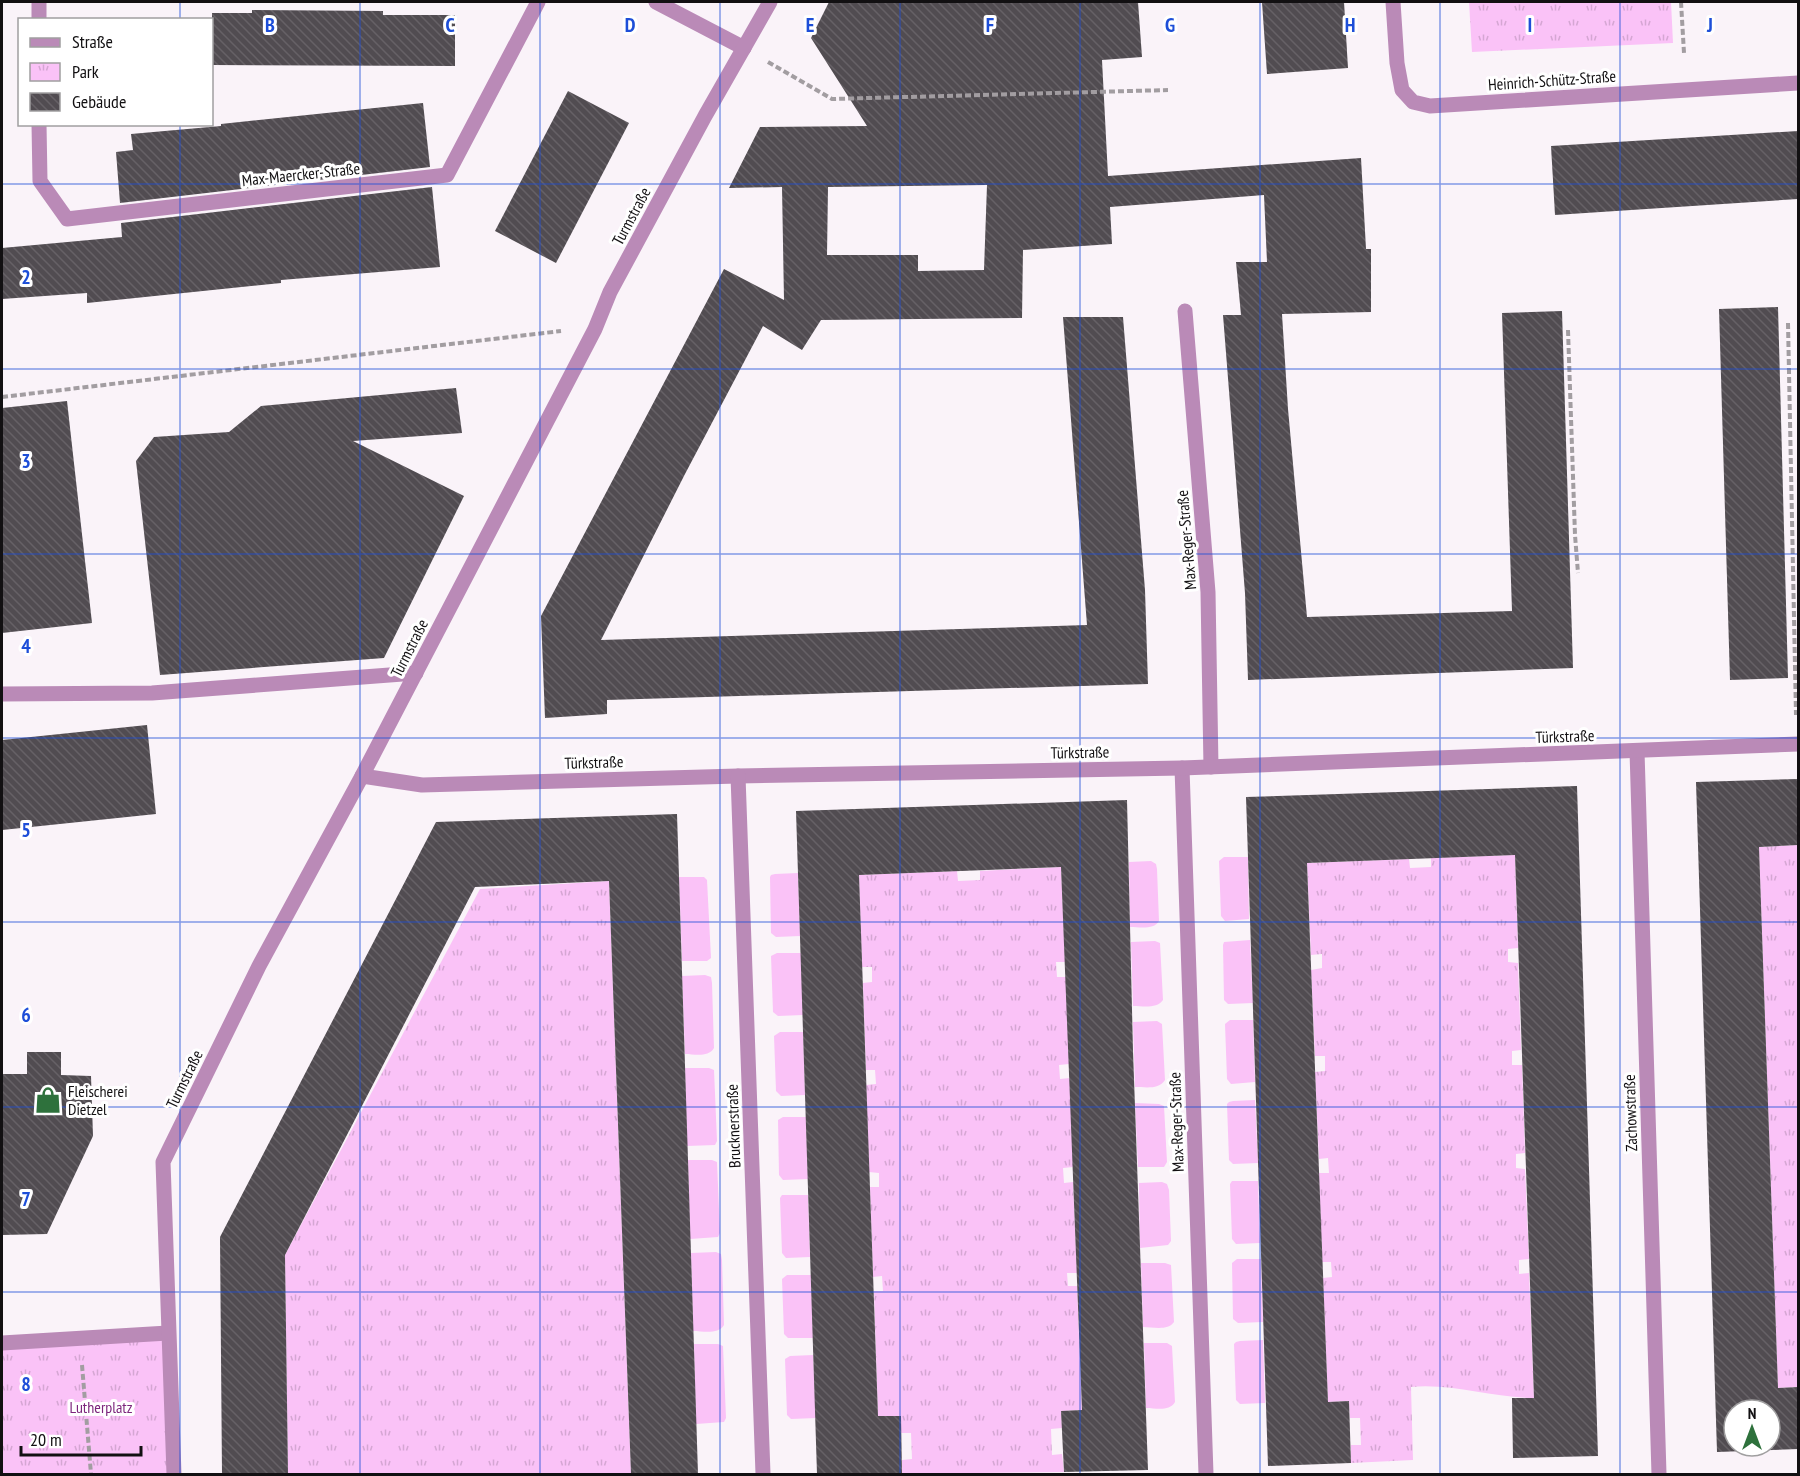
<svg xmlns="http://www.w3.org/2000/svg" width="1800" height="1476" viewBox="0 0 1800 1476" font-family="'PT Sans Narrow',sans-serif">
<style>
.grass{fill:#fac2f7}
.park{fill:url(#park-tufts)}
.building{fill:url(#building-back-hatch);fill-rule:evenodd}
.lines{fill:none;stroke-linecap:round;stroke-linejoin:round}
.path{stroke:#a29da1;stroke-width:4;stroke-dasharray:6 3;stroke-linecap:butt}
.minor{stroke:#ba8ab7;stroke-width:15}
.grid{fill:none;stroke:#1d4ed8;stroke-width:1.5;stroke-opacity:0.55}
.labels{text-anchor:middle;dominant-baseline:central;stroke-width:6;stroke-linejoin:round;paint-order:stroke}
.street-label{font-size:16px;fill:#121012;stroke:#fff}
.poi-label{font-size:16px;fill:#121012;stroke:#fff;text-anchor:start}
.park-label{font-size:16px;fill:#7c257c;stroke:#fff}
.grid-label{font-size:20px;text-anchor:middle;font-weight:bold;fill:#1d4ed8;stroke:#fff;stroke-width:6;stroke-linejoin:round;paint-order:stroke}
</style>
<defs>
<pattern id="park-tufts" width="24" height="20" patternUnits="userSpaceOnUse" patternTransform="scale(1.5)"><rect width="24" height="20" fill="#fac2f7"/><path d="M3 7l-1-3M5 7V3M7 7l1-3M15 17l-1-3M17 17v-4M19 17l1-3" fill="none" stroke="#d5a6d3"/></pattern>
<pattern id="building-back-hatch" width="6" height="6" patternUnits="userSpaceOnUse" patternTransform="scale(1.5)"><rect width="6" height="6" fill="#514c51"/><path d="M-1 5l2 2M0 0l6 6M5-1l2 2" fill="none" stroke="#666166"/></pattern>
</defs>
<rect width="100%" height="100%" fill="#faf3f9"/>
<g class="grass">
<polygon points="1224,857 1248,857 1249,919 1225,921 1221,916 1219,861"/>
<path d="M1151,861L1156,864L1157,869L1159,921C1154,930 1140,927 1130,927L1129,862Z"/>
<polygon points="798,873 800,936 776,937 771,933 770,877 771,875 775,874"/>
<polygon points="679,877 704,877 707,880 711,958 707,961 682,961"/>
<polygon points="1250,940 1253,1003 1228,1004 1224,1000 1223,945 1224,942"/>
<path d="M1155,941L1160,943L1163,1000C1157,1009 1143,1006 1133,1006L1131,942Z"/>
<polygon points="777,953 801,953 803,1015 778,1016 773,1012 771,956"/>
<path d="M705,975L711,977L712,983L714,1048C708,1058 694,1054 685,1054L682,976Z"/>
<polygon points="1230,1020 1253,1020 1255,1082 1231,1084 1227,1079 1225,1024"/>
<path d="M1157,1021L1162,1024L1165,1080C1159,1090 1145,1087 1135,1087L1133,1022Z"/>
<polygon points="780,1032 803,1032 805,1095 781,1096 776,1091 774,1036"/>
<polygon points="685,1068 709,1068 714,1070 717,1141 715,1145 687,1146"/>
<polygon points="1255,1100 1258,1163 1233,1164 1229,1160 1227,1104 1229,1102 1233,1101"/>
<polygon points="1135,1103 1159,1104 1164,1106 1167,1162 1164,1167 1138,1167"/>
<polygon points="783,1117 806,1117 808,1179 783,1180 779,1175 778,1120"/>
<polygon points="688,1160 712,1160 717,1162 720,1233 718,1237 690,1239"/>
<polygon points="1232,1181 1258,1181 1260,1243 1236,1244 1232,1239 1230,1184"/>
<polygon points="1162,1182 1167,1184 1169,1190 1171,1241 1168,1245 1140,1248 1139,1183"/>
<polygon points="782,1195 808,1195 810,1257 786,1258 782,1253 780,1198"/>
<path d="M716,1252L721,1254L722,1260L724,1325C718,1335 703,1331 693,1331L691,1253Z"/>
<polygon points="1237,1259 1261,1259 1263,1322 1238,1323 1233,1319 1232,1263"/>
<path d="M1141,1263H1165L1171,1265L1174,1322C1168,1331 1153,1327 1143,1327Z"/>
<polygon points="787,1275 811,1275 813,1338 788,1338 784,1334 782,1279"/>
<polygon points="1263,1340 1265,1403 1240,1404 1236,1400 1234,1344 1236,1342 1240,1341"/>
<path d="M1144,1343H1167L1172,1346L1175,1402C1169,1412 1156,1408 1146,1408Z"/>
<polygon points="694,1344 718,1344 723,1346 726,1418 724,1422 696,1424"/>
<polygon points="813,1355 816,1418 791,1419 787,1415 785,1359 790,1356"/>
</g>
<g class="park">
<polygon points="1469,2 1671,2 1673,43 1472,52"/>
<polygon points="1798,845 1798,1387 1778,1388 1759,847"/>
<path d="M1515,855L1518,948L1508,949V962L1518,963L1521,1050L1512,1051V1065H1522L1525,1153L1516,1154V1168L1525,1169L1529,1259L1519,1260V1274L1529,1273L1534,1398C1493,1398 1452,1383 1411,1387L1413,1460L1351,1463V1445H1361L1360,1418H1350L1349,1401L1328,1402L1323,1278L1332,1277L1331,1262H1322L1319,1173H1329L1328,1158L1319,1159L1315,1072L1325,1071V1056H1315L1311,970L1322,968V954L1311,955L1307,863L1409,859L1410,868L1431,867V858Z"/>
<polygon points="1061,867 1065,962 1056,962 1057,977 1066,977 1069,1064 1059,1065 1060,1079 1070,1078 1073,1167 1063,1168 1064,1183 1073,1182 1077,1273 1067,1273 1068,1286 1077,1286 1082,1410 1061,1411 1062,1428 1051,1429 1052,1455 1062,1454 1064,1472 902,1474 902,1460 912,1459 911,1433 901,1433 900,1416 878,1416 874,1291 883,1291 882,1276 873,1277 870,1187 879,1187 879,1173 869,1172 866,1085 876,1084 875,1070 866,1070 863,983 872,982 872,967 862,967 859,875 957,871 958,881 980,880 980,871"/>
<polygon points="609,881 631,1474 288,1474 285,1255 480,889"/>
<polygon points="168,1333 174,1474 2,1474 2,1343"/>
</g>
<g class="building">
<path d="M829,2H1138L1142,57L1102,60L1108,176L1361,158L1366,249H1371V312L1282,314L1288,409L1307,617L1512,611L1502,313L1562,311L1573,668L1248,680L1245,593L1223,315H1241L1236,262H1267L1264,195L1110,207L1112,244L1023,250L1022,318L821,320L802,350L763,326L685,474L601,640L1087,625L1063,317H1123L1145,590L1148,684L607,700V714L545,718L541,616L724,269L784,300L782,187L729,188L760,127L867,126L811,38ZM987,185L984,270L918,271V255H827L828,187Z"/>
<polygon points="1262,2 1344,2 1348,68 1267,74"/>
<polygon points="252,10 383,11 383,15 455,15 455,66 212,65 212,13 252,13"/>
<polygon points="568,91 629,123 556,263 495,231"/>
<polygon points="423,103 430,167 120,203 116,152 133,150 131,134 221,126 221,124"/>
<polygon points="1798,131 1798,199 1555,215 1551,146"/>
<polygon points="432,187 440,267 281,280 281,283 87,303 87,293 2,299 2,248 122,237 121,223"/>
<polygon points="1778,307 1788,678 1730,680 1719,309"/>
<polygon points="456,388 462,433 353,441 464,496 384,658 160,675 136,461 154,437 229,432 261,406"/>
<polygon points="67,401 92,623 2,633 2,408"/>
<polygon points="147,725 156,814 2,830 2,740"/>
<path d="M1798,779V845L1759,847L1778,1388L1798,1387V1449L1717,1452L1696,782ZM1734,1410H1770V1446H1734Z"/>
<polygon points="1577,786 1598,1456 1513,1458 1512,1398 1534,1398 1515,855 1307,863 1328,1402 1349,1401 1351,1463 1268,1466 1246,797"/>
<polygon points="1127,800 1133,1051 1148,1470 1064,1472 1061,1411 1082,1410 1061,867 859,875 878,1416 901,1416 902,1474 817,1474 796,811"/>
<polygon points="677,814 698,1474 631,1474 609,881 475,887 285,1255 288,1474 222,1474 220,1237 436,822"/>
<polygon points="27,1052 61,1052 61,1075 91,1076 93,1136 47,1234 2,1235 2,1074 27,1074"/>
</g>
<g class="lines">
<g class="path">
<polyline points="1681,2 1684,53"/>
<polyline points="768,62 832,99 1168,90"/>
<polyline points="1788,323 1796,715"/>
<polyline points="1568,330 1575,535 1578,573"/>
<polyline points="2,397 561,331"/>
<polyline points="82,1365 91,1474"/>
</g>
<g class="minor">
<polyline points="39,2 39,20"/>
<polyline points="656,2 744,48"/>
<polyline points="1393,2 1397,63 1402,90 1413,102 1430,106 1798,83"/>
<polyline points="39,124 40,181 67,219 447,175 538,2"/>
<polyline points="1185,311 1208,592 1211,767"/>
<polyline points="2,694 152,693 416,673"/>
<polyline points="1637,751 1659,1474"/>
<polyline points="1182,768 1206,1474"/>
<polyline points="362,776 422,785 738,776 1182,768 1798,744"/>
<polyline points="738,776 763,1474"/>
<polyline points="2,1343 168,1333"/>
<polyline points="174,1474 163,1162 259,966 362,776 595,329 610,292 705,116 770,2"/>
</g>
</g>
<path class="grid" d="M180,2V20M360,2V1474M540,2V1474M720,2V1474M900,2V1474M1080,2V1474M1260,2V1474M1440,2V1474M1620,2V1474M180,124V1474M2,184H1798M2,369H1798M2,554H1798M2,738H1798M2,922H1798M2,1107H1798M2,1292H1798"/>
<defs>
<symbol id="shop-bare" viewBox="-9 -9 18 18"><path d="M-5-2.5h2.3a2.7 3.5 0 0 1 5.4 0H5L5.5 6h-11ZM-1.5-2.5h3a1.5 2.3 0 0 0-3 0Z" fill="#2e713c" stroke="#fff" stroke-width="2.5" paint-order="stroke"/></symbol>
</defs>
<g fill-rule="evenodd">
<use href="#shop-bare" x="29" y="1081" width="38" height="38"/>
</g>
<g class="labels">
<g class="street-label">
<text transform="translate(1552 80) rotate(-4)">Heinrich-Schütz-Straße</text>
<text transform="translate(301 174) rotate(-6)">Max-Maercker-Straße</text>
<text transform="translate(631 216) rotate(-62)">Turmstraße</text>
<text transform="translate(1186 540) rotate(-95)">Max-Reger-Straße</text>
<text transform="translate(409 648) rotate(-63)">Turmstraße</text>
<text transform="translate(1565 736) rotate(-2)">Türkstraße</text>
<text transform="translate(1080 752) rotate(-1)">Türkstraße</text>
<text transform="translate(594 762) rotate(-2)">Türkstraße</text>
<text transform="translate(184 1079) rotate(-64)">Turmstraße</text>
<text transform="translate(1630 1113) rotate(-92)">Zachowstraße</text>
<text transform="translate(1176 1122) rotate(-92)">Max-Reger-Straße</text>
<text transform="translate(733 1126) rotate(-92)">Brucknerstraße</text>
</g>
<g class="poi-label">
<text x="68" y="1091">Fleischerei<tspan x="68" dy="18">Dietzel</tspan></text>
</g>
<g class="park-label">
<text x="101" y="1407">Lutherplatz</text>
</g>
</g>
<g class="grid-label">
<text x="270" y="32">B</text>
<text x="450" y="32">C</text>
<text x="630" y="32">D</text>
<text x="810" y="32">E</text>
<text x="990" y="32">F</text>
<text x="1170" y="32">G</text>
<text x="1350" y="32">H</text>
<text x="1530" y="32">I</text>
<text x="1710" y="32">J</text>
<text x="26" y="284">2</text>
<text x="26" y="468">3</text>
<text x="26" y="653">4</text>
<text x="26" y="837">5</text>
<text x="26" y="1022">6</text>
<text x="26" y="1206">7</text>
<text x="26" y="1391">8</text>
</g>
<rect width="1800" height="1476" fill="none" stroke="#121012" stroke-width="6"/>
<rect x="18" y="18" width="195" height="108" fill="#ffffff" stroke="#a09fa0" stroke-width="1.5"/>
<rect x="30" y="38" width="30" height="9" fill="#ba8ab7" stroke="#a09fa0" stroke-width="1.5"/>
<text x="72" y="48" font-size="18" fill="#121012">Straße</text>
<rect x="30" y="63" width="30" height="18" fill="url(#park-tufts)" stroke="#a09fa0" stroke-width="1.5"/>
<text x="72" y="78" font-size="18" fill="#121012">Park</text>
<rect x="30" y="93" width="30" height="18" fill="url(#building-back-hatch)" stroke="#a09fa0" stroke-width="1.5"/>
<text x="72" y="108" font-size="18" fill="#121012">Gebäude</text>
<g transform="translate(1752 1428)"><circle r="28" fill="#ffffff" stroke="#a09fa0" stroke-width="1.5"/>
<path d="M0-4.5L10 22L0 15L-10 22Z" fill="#2e713c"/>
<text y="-9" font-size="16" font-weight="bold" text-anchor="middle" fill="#121012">N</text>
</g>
<path d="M21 1446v9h120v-9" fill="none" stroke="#121012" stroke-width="3"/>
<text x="30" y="1446" font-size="18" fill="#121012" stroke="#ffffff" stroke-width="4.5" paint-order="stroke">20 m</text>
</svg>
